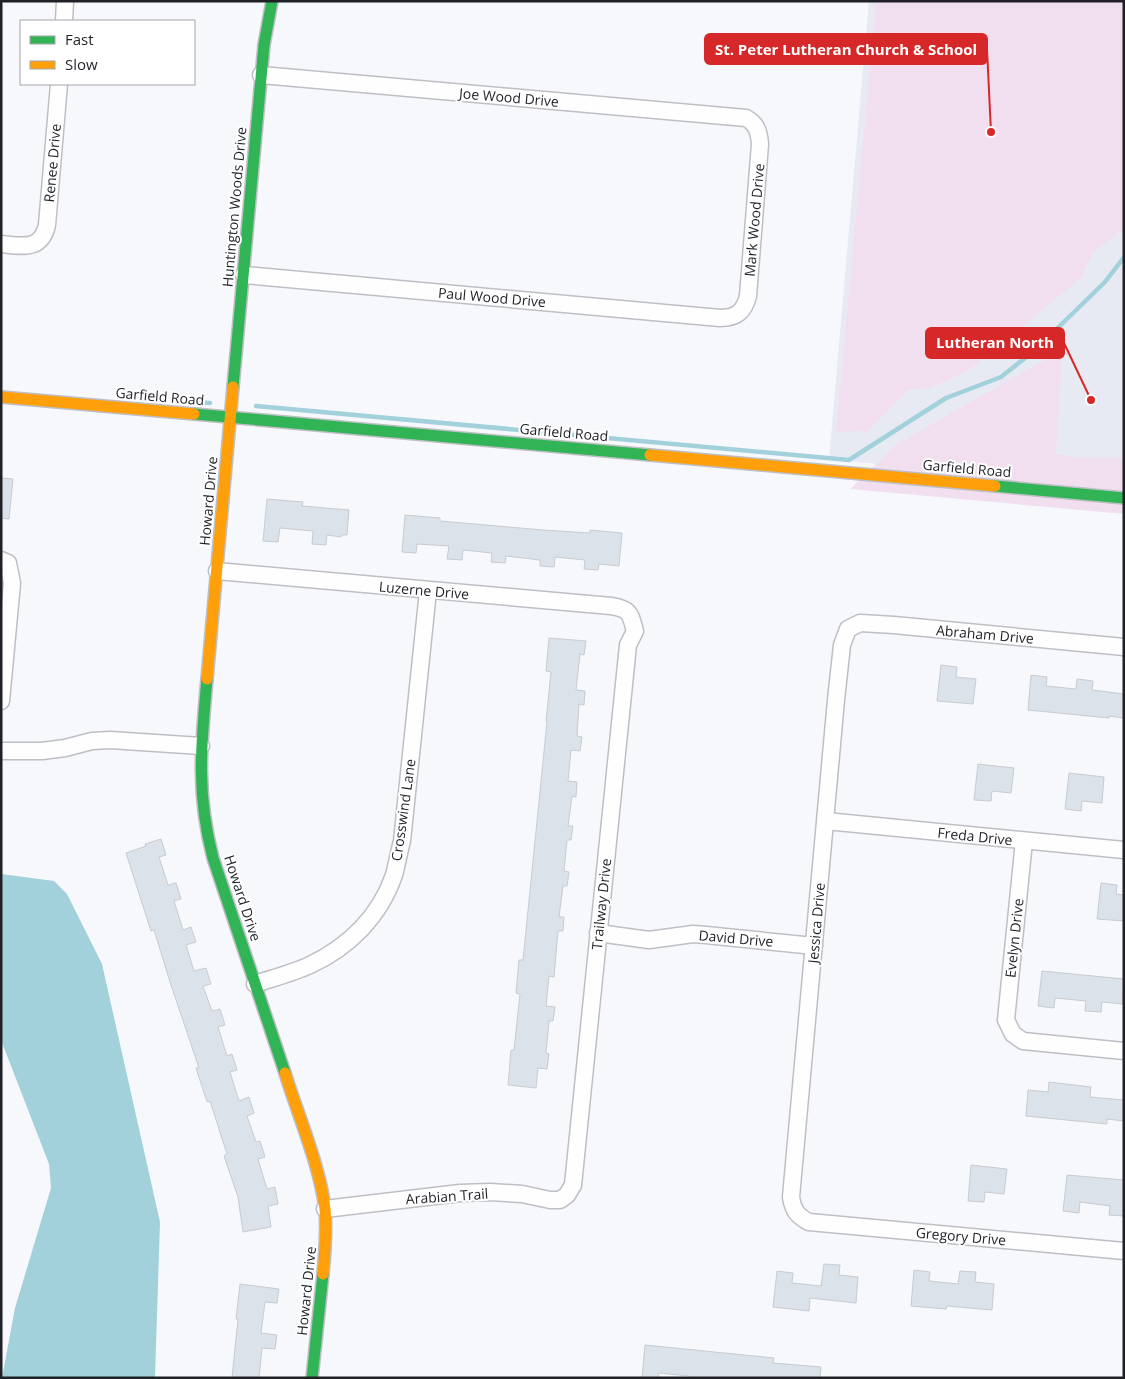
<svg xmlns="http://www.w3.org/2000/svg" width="1125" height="1379" viewBox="0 0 1125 1379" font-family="'Open Sans',sans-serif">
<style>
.built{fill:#e7eaf3}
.green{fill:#f1dff0}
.water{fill:#a2d1dc}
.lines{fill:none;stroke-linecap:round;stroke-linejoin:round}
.stream{stroke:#a2d1dc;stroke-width:4.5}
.building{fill:#dbe2ea;stroke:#c8cbcf}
.street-casing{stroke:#bebfc4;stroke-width:19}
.fast-casing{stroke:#bebfc4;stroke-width:14}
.slow-casing{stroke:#bebfc4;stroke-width:14}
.street{stroke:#fefeff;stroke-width:16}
.fast{stroke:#30b455;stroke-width:11}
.slow{stroke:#ff9f0a;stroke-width:11}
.labels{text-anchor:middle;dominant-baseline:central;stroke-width:4;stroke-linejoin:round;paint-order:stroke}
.street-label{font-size:14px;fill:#1f2127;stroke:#fff}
.leader{fill:none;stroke:#d62828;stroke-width:2}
.callout-dot{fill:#d62828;stroke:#fff;stroke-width:2}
.callout{fill:#d62828;stroke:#d62828;stroke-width:2}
.callout-label{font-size:15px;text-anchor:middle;font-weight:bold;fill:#fff}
</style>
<rect width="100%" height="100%" fill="#f7f8fc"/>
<polygon class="built" points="869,1 1124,1 1124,486 1049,482 829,459"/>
<g class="green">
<polygon points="876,1 1124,1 1124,229 1093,252 1081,278 972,368 931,388 908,390 868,431 836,432"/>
<polygon points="1062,350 1056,454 1077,458 1124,458 1124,514 850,489 897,444"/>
</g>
<polygon class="water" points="1,874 54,881 67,894 102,964 160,1222 155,1378 2,1378 15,1308 51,1188 49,1164 1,1040"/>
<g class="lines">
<g class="stream">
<polyline points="188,402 210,403"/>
<polyline points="256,406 849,460 946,398 1001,377 1034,351 1105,282 1124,257"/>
</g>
</g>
<g class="building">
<polygon points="1,478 13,479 9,519 1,518"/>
<polygon points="267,499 303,502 302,506 349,510 347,535 342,535 341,537 327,535 326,545 312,544 313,531 280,528 278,542 263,541"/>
<polygon points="405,515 440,518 440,521 543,530 590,533 590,530 622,533 619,566 599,564 598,570 584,569 585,560 555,557 554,567 540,566 540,560 506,556 505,563 491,562 492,553 463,550 462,560 447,559 449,546 417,544 416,553 402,552"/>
<polygon points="549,638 586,641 584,655 580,654 576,690 585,691 584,705 579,704 577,736 582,737 580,751 571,750 568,781 577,782 576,797 572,796 568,826 573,826 571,840 567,840 564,871 569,872 567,886 563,886 559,917 564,917 563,931 558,931 554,977 549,976 546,1006 555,1007 553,1021 549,1021 546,1053 549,1054 547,1069 538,1068 536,1088 508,1085 511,1050 514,1050 520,994 516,993 519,960 523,960 547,722 546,721 551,672 546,671"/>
<polygon points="941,665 957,667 956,677 976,679 973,704 937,701"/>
<polygon points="1031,675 1047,677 1046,686 1076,689 1077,679 1093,681 1092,690 1124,694 1124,718 1109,716 1109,718 1028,710"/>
<polygon points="978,764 1014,768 1011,793 992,791 991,801 974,800"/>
<polygon points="1069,773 1104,777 1102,803 1082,801 1081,811 1065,809"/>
<polygon points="161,839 166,855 159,857 168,885 176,883 181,899 174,901 183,930 191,927 196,942 186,945 194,971 206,968 211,984 203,986 212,1011 220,1009 225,1025 218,1027 227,1056 232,1054 237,1070 230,1072 239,1101 249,1097 254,1113 247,1116 256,1142 260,1141 265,1157 258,1159 267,1189 275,1187 278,1204 268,1206 271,1227 243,1232 238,1197 224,1156 227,1154 210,1101 207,1102 196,1068 199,1068 170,982 154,930 151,931 126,853 146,846 145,844"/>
<polygon points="1101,883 1117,885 1116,894 1124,895 1124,921 1097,919"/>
<polygon points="1042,971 1124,979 1122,1004 1102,1002 1101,1012 1085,1011 1086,1001 1055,998 1054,1008 1038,1006"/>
<polygon points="1049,1082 1091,1087 1090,1097 1124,1100 1124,1121 1107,1119 1107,1124 1026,1116 1028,1090 1048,1092"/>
<polygon points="971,1165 1007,1169 1004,1194 985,1192 984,1202 968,1201"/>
<polygon points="1067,1175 1124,1180 1124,1216 1109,1215 1110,1206 1080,1202 1079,1213 1063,1211"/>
<polygon points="824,1264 840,1265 839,1275 858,1277 856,1303 810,1298 809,1311 773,1307 777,1271 793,1273 792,1283 821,1286"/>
<polygon points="914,1270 930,1272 929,1281 958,1284 960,1271 976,1272 975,1282 994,1284 992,1310 947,1306 946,1309 911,1306"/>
<polygon points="240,1284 279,1289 277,1303 265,1302 261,1333 277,1335 275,1349 262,1348 259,1378 232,1378 238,1319 236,1319"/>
<polygon points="645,1345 774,1358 773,1363 821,1367 820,1378 689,1378 689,1376 659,1373 658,1378 642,1378"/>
</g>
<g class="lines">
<defs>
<g id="street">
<polyline points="64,21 65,1"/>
<path d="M1,244C23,246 41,251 47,225L59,84"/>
<path d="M244,275L720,318C736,318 744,312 748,296L760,144C759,132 757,124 746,118L261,75"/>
<polyline points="1,560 8,563 12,583 1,701"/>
<path d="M217,571L611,606C630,609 630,613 635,631L628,645L573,1185L567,1195L560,1200H550L522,1194L490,1192L460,1193L325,1209"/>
<path d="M1124,647L894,625L860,623L848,629L842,645L836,700L791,1197C793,1210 797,1216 809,1222L1124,1251"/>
<polyline points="1,751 42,751 65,748 92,741 110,740 201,746"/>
<polyline points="826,821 1124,850"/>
<polyline points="1024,841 1006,1020 1013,1034 1023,1041 1124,1051"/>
<polyline points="598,933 649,940 693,934 706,935 814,946"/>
<path d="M255,984C273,978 293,973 310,965C349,947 380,916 394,875C397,864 399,852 402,841L428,591"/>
</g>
<g id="fast">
<polyline points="233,387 264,45 272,1"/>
<polyline points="194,414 650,455"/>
<polyline points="995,486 1124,498"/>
<path d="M207,679C201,745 196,793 213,858L285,1073"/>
<polyline points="312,1378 323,1274"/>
</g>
<g id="slow">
<polyline points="1,397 194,414"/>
<polyline points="650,455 995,486"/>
<polyline points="207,679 233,387"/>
<path d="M285,1073C298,1115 320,1166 325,1209C327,1231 325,1252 323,1274"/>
</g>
</defs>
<use href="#street" class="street-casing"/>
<use href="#fast" class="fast-casing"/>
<use href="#slow" class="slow-casing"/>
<use href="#street" class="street"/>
<use href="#fast" class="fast"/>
<use href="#slow" class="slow"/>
</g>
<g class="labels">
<g class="street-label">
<text transform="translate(509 97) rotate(5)">Joe Wood Drive</text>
<text transform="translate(52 163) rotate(-85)">Renee Drive</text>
<text transform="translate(234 207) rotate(-85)">Huntington Woods Drive</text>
<text transform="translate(754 220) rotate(-85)">Mark Wood Drive</text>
<text transform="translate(492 297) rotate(5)">Paul Wood Drive</text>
<text transform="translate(160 396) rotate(5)">Garfield Road</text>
<text transform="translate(564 432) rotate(5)">Garfield Road</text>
<text transform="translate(967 468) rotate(5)">Garfield Road</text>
<text transform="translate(208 501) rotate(-85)">Howard Drive</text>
<text transform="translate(424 590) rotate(5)">Luzerne Drive</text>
<text transform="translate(985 634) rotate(5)">Abraham Drive</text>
<text transform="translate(403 810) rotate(-82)">Crosswind Lane</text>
<text transform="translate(975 836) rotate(6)">Freda Drive</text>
<text transform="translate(243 898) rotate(72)">Howard Drive</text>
<text transform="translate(601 904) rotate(-84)">Trailway Drive</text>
<text transform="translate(816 923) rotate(-85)">Jessica Drive</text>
<text transform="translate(736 938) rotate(5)">David Drive</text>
<text transform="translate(1014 938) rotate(-84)">Evelyn Drive</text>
<text transform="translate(447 1196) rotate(-4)">Arabian Trail</text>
<text transform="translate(961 1236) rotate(5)">Gregory Drive</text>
<text transform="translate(306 1291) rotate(-84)">Howard Drive</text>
</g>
</g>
<path class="leader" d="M991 132L987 49M1091 400L1064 343"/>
<g class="callout-dot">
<circle cx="991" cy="132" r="5"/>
<circle cx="1091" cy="400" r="5"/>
</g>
<g class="callout">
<rect x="705" y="34" width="282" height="30" rx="5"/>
<rect x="926" y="328" width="138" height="30" rx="5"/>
</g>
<g class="callout-label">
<text x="846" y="55">St. Peter Lutheran Church &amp; School</text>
<text x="995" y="348">Lutheran North</text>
</g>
<rect width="1125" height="1379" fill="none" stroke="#1f2127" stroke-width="5"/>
<rect x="20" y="20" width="175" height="65" fill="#ffffff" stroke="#a5a6a9"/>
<rect x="30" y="36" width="25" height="8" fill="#30b455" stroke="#a5a6a9"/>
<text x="65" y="45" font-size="15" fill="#1f2127">Fast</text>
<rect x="30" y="61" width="25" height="8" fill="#ff9f0a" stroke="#a5a6a9"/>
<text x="65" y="70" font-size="15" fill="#1f2127">Slow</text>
</svg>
